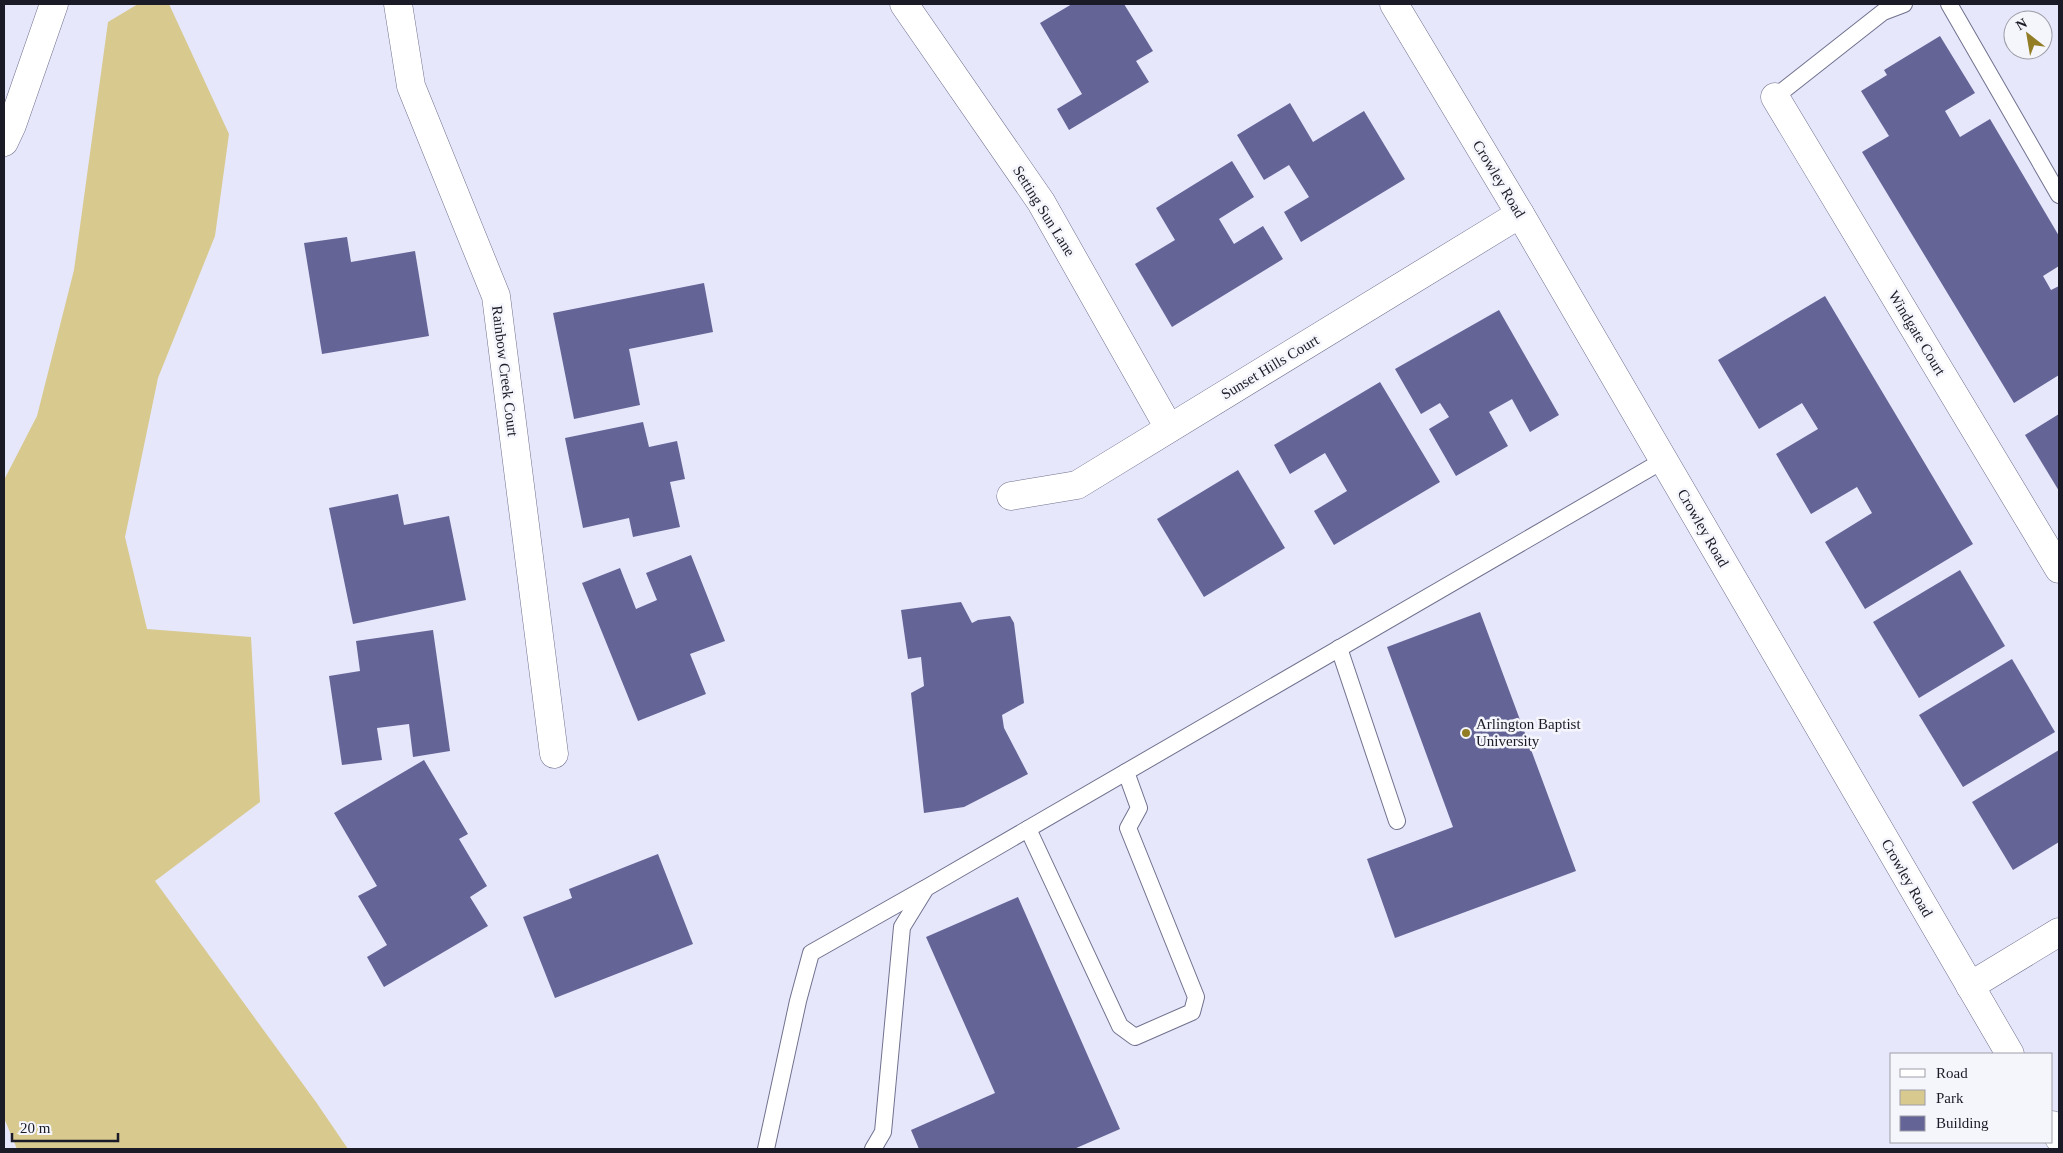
<svg xmlns="http://www.w3.org/2000/svg" width="2063" height="1153" viewBox="0 0 2063 1153" font-family="Georgia,serif">
<style>
.green{fill:#d8c98f}
.building{fill:#646497}
.lines{fill:none;stroke-linecap:round;stroke-linejoin:round}
.service-casing{stroke:#70718e;stroke-width:18}
.minor-casing{stroke:#70718e;stroke-width:29}
.service{stroke:#fff;stroke-width:16}
.minor{stroke:#fff;stroke-width:28}
.poi-dot{fill:#927d24;stroke:#f5f5fc;stroke-width:2}
.labels{text-anchor:middle;dominant-baseline:central;stroke-width:5;stroke-linejoin:round;paint-order:stroke}
.street-label{font-size:15px;fill:#1b1b27;stroke:#f5f5fc}
.poi-label{font-size:15px;fill:#1b1b27;stroke:#f5f5fc;text-anchor:start}
</style>
<rect width="100%" height="100%" fill="#e6e7fb"/>
<polygon class="green" points="138,4 169,4 229,134 215,236 158,378 125,537 147,629 251,637 260,802 155,881 316,1102 348,1149 17,1149 4,1118 4,480 37,416 74,270 108,22"/>
<g class="building">
<polygon points="1072,4 1124,4 1153,51 1136,61 1149,82 1069,130 1057,109 1082,94 1040,23"/>
<polygon points="1940,36 1975,93 1945,111 1960,137 1990,119 2059,236 2059,266 2043,276 2051,290 2059,286 2059,375 2014,403 1862,152 1889,136 1861,91 1887,75 1884,70"/>
<polygon points="1290,103 1313,142 1364,111 1405,179 1301,242 1284,212 1309,197 1289,165 1264,180 1237,135"/>
<polygon points="1232,161 1254,197 1219,219 1234,244 1263,226 1283,259 1172,327 1135,264 1175,240 1156,208"/>
<polygon points="347,237 351,262 415,251 429,336 322,354 304,243"/>
<polygon points="704,283 713,332 629,349 640,405 574,419 553,313"/>
<polygon points="1825,296 1973,544 1865,609 1825,542 1872,513 1857,487 1811,514 1776,454 1818,429 1802,403 1759,429 1718,360"/>
<polygon points="1499,310 1559,415 1530,432 1512,399 1489,412 1508,446 1456,476 1429,429 1449,417 1440,403 1421,414 1395,369"/>
<polygon points="1380,382 1440,482 1334,545 1314,511 1347,491 1325,453 1290,474 1274,445"/>
<polygon points="2059,414 2059,491 2025,435"/>
<polygon points="643,422 649,447 677,441 685,479 670,482 680,527 633,537 629,518 583,528 565,438"/>
<polygon points="1238,470 1285,548 1204,597 1157,519"/>
<polygon points="398,494 404,525 449,516 466,600 353,624 329,508"/>
<polygon points="691,555 725,641 690,654 706,694 638,721 582,583 620,568 636,609 657,600 646,573"/>
<polygon points="1960,570 2005,646 1919,698 1873,622"/>
<polygon points="961,602 972,623 978,620 1010,616 1014,623 1024,703 1002,715 1004,728 1028,774 964,807 924,813 911,693 924,686 921,657 908,659 901,610"/>
<polygon points="1480,612 1576,871 1395,938 1367,859 1453,827 1387,647"/>
<polygon points="433,630 450,751 413,757 409,724 377,728 382,760 342,765 329,676 360,671 356,641"/>
<polygon points="2012,659 2055,732 1963,787 1919,715"/>
<polygon points="2059,750 2059,842 2013,870 1972,802"/>
<polygon points="424,760 468,834 459,839 487,886 470,897 488,926 384,987 367,957 387,945 358,896 377,886 334,813"/>
<polygon points="658,854 693,944 555,998 523,917 572,898 569,889"/>
<polygon points="1018,897 1120,1129 1074,1149 919,1149 911,1130 995,1093 926,937"/>
</g>
<g class="lines">
<defs>
<g id="service">
<polyline points="1949,4 2059,195"/>
<polyline points="1775,97 1883,12 1904,4"/>
<polyline points="1339,648 1397,821"/>
<polyline points="1028,829 1120,1026 1135,1037 1192,1012 1196,997 1128,828 1139,808 1126,772"/>
<polyline points="766,1149 798,1001 811,953 924,889"/>
<polyline points="873,1149 883,1132 902,927 926,888 1664,460"/>
</g>
<g id="minor">
<polyline points="398,4 411,86 496,296 554,754"/>
<polyline points="904,4 1041,202 1169,428"/>
<polyline points="1394,4 1520,214 2010,1054"/>
<polyline points="1775,97 2059,569"/>
<polyline points="4,142 12,125 54,4"/>
<polyline points="1011,496 1077,485 1520,214"/>
<polyline points="1970,986 2059,932"/>
<polyline points="2052,1125 2059,1138"/>
</g>
</defs>
<use href="#service" class="service-casing"/>
<use href="#minor" class="minor-casing"/>
<use href="#service" class="service"/>
<use href="#minor" class="minor"/>
</g>
<circle class="poi-dot" cx="1466" cy="733" r="5"/>
<g class="labels">
<g class="street-label">
<text transform="translate(1499 179) rotate(59)">Crowley Road</text>
<text transform="translate(1044 211) rotate(58)">Setting Sun Lane</text>
<text transform="translate(1917 333) rotate(59)">Windgate Court</text>
<text transform="translate(1270 367) rotate(-31)">Sunset Hills Court</text>
<text transform="translate(505 371) rotate(83)">Rainbow Creek Court</text>
<text transform="translate(1703 528) rotate(60)">Crowley Road</text>
<text transform="translate(1907 878) rotate(60)">Crowley Road</text>
</g>
<g class="poi-label">
<text x="1476" y="724">Arlington Baptist<tspan x="1476" dy="17">University</tspan></text>
</g>
</g>
<rect width="2063" height="1153" fill="none" stroke="#1b1b27" stroke-width="10"/>
<rect x="1890" y="1053" width="162" height="90" fill="#f5f5fc" stroke="#9e9ea7"/>
<rect x="1900" y="1069" width="25" height="8" fill="#ffffff" stroke="#9e9ea7"/>
<text x="1936" y="1078" font-size="15" fill="#1b1b27">Road</text>
<rect x="1900" y="1090" width="25" height="15" fill="#d8c98f" stroke="#9e9ea7"/>
<text x="1936" y="1103" font-size="15" fill="#1b1b27">Park</text>
<rect x="1900" y="1116" width="25" height="15" fill="#646497" stroke="#9e9ea7"/>
<text x="1936" y="1128" font-size="15" fill="#1b1b27">Building</text>
<g transform="translate(2028 35) rotate(329)"><circle r="24" fill="#f5f5fc" stroke="#9e9ea7"/>
<path d="M0-4L9 19L0 12L-9 19Z" fill="#927d24"/>
<text y="-8" font-size="14" font-weight="bold" text-anchor="middle" fill="#1b1b27">N</text>
</g>
<path d="M12 1133v8h106v-8" fill="none" stroke="#1b1b27" stroke-width="2.5"/>
<text x="20" y="1133" font-size="15" fill="#1b1b27" stroke="#f5f5fc" stroke-width="4" paint-order="stroke">20 m</text>
</svg>
